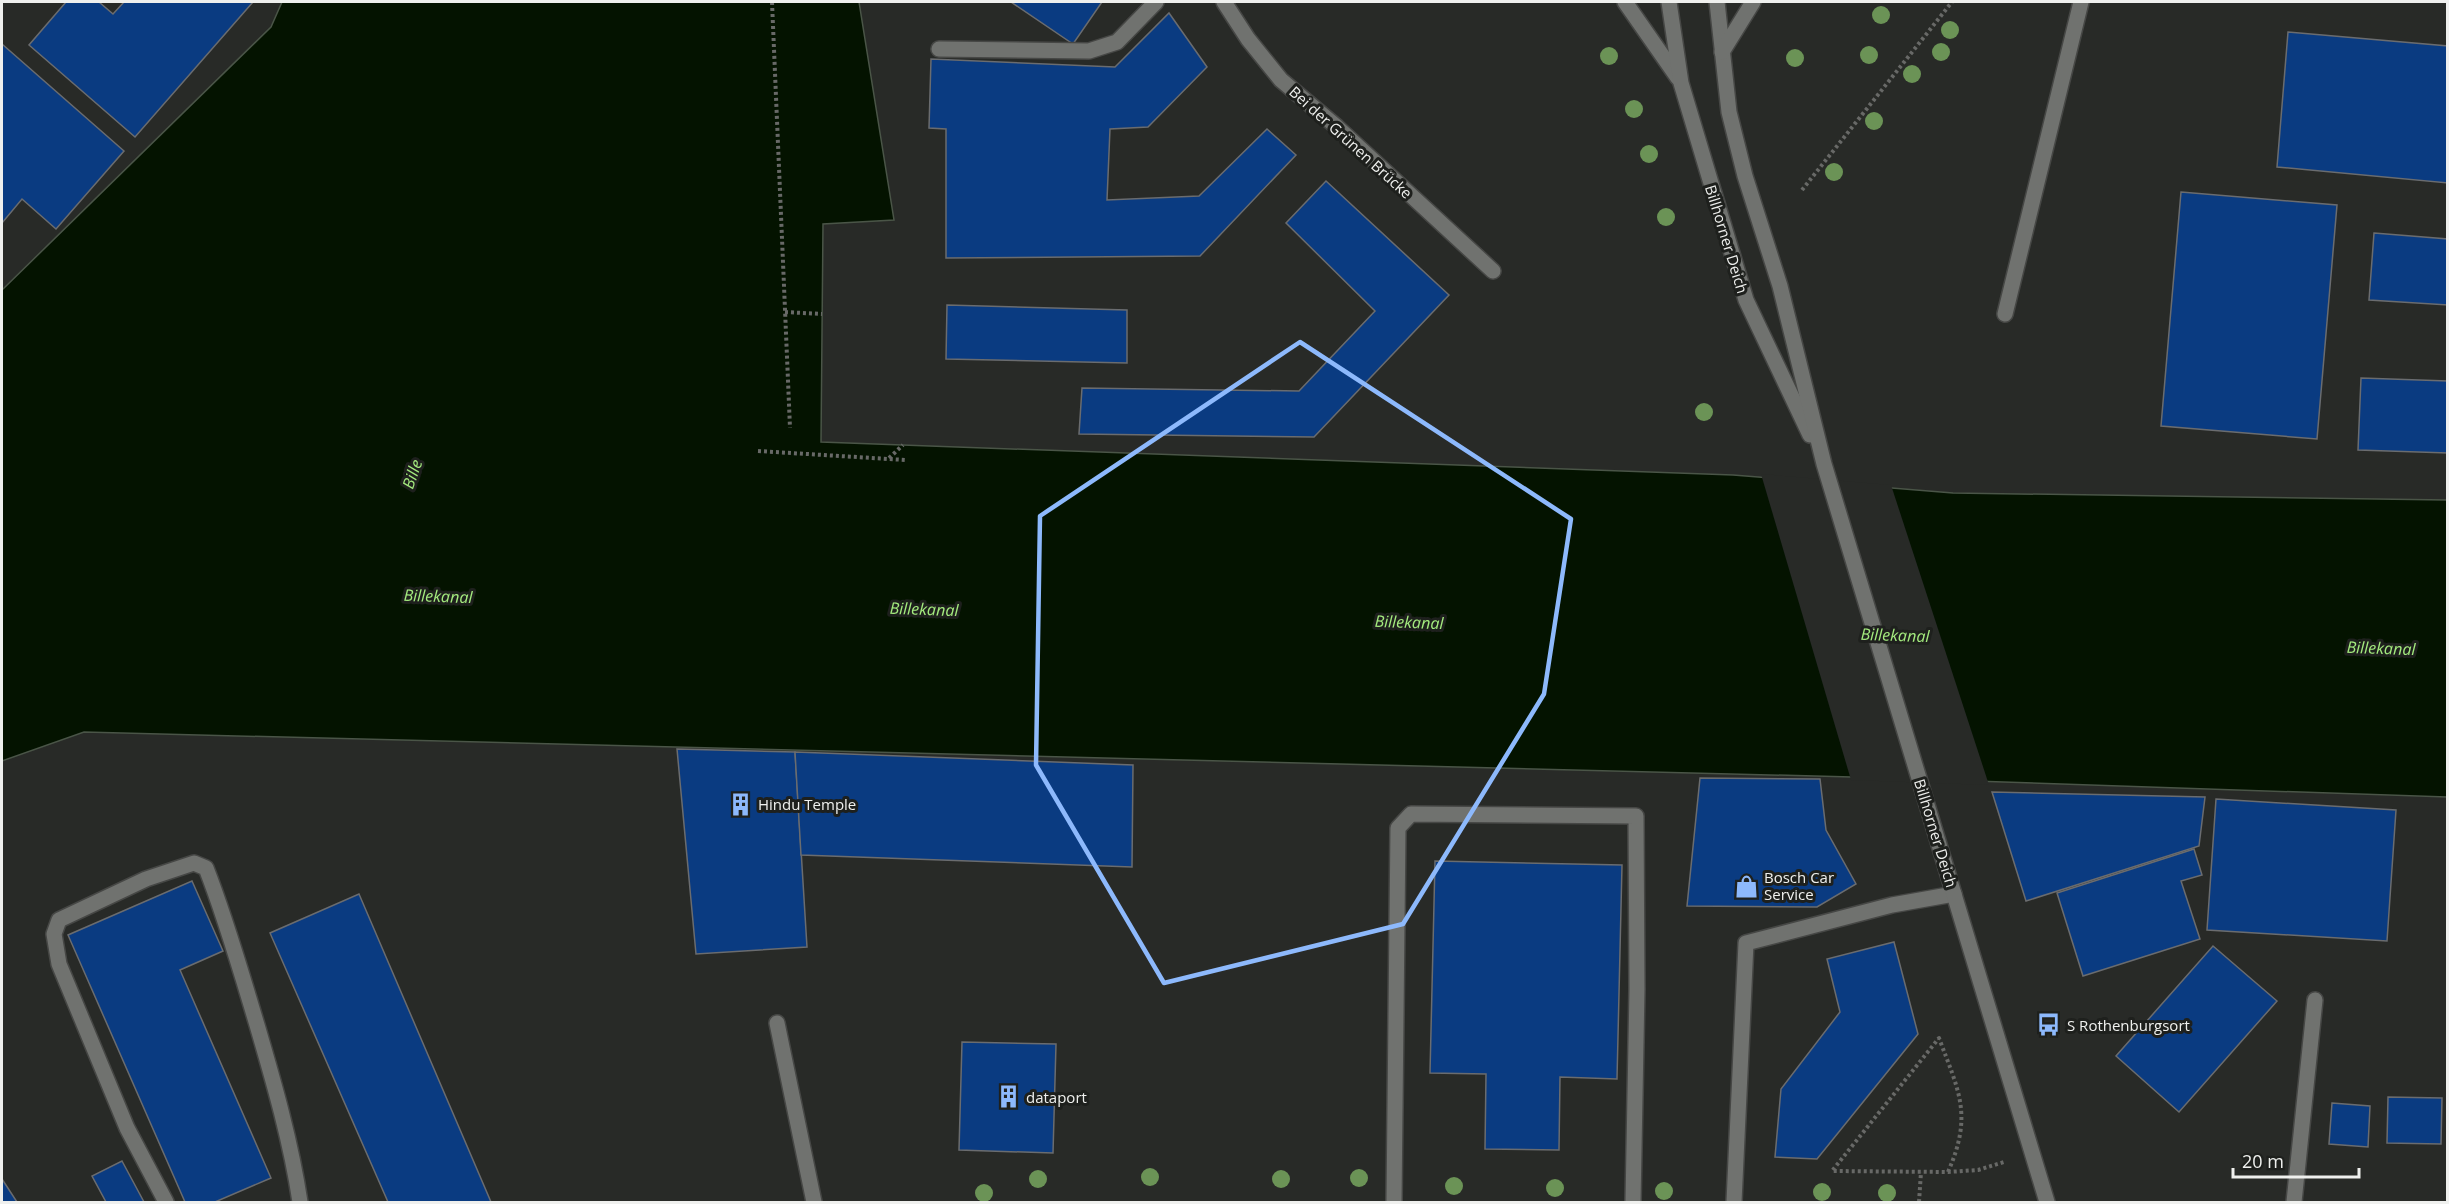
<svg xmlns="http://www.w3.org/2000/svg" width="2449" height="1204" viewBox="0 0 2449 1204" font-family="'Open Sans',sans-serif">
<style>
.water{fill:#041300;stroke:#4a5547;stroke-width:1.5}
.pier{fill:#282a27}
.building{fill:#0a3b81;stroke:#6a6c6f;stroke-width:1.5}
.lines{fill:none;stroke-linecap:round;stroke-linejoin:round}
.service-casing{stroke:#464745;stroke-width:18}
.minor-casing{stroke:#464745;stroke-width:18}
.tertiary-casing{stroke:#464745;stroke-width:18}
.path{stroke:#686967;stroke-width:4;stroke-dasharray:3 3;stroke-linecap:butt}
.service{stroke:#70726f;stroke-width:15}
.minor{stroke:#70726f;stroke-width:15}
.tertiary{stroke:#70726f;stroke-width:15}
.tree{fill:#6b9356}
.marked{fill:none;stroke:#8db9fc;stroke-width:4.5;stroke-linejoin:round}
.labels{text-anchor:middle;dominant-baseline:central;stroke-width:6;stroke-linejoin:round;paint-order:stroke}
.street-label{font-size:15px;fill:#eff0ee;stroke:#1e201d}
.poi-label{font-size:15px;fill:#eff0ee;stroke:#1e201d;text-anchor:start}
.water-label{font-size:16px;font-style:italic;fill:#a5ec7f;stroke:#1e201d}
</style>
<rect width="100%" height="100%" fill="#282a27"/>
<polygon class="water" points="282,2 859,2 894,220 823,224 821,442 1733,475 1953,493 2447,500 2447,797 1852,777 84,732 2,761 2,290 271,27"/>
<polygon class="pier" points="1761,474 1891,485 1989,785 1851,780"/>
<g class="building">
<polygon points="66,2 99,2 113,14 124,2 253,2 135,137 29,45"/>
<polygon points="1011,2 1102,2 1073,44"/>
<polygon points="1169,13 1207,67 1148,127 1110,129 1107,200 1199,196 1267,129 1296,155 1200,256 946,258 946,129 929,128 931,59 1115,67"/>
<polygon points="2288,32 2448,46 2448,183 2277,167"/>
<polygon points="2,44 124,151 56,229 22,199 2,223"/>
<polygon points="1326,181 1449,295 1314,437 1079,434 1082,388 1299,391 1375,311 1286,223"/>
<polygon points="2181,192 2337,205 2317,439 2161,426"/>
<polygon points="2374,233 2448,239 2448,305 2369,300"/>
<polygon points="947,305 1127,310 1127,363 946,359"/>
<polygon points="2361,378 2448,381 2448,453 2358,450"/>
<polygon points="677,749 795,752 807,947 696,954"/>
<polygon points="795,752 1133,765 1132,867 801,855"/>
<polygon points="1700,778 1820,779 1826,830 1856,884 1817,907 1687,906"/>
<polygon points="1992,792 2205,797 2199,846 2026,901"/>
<polygon points="2216,799 2396,810 2387,941 2207,930"/>
<polygon points="2194,849 2202,875 2181,881 2200,939 2083,976 2057,893"/>
<polygon points="1435,861 1622,865 1617,1079 1560,1077 1559,1150 1485,1149 1486,1074 1430,1073"/>
<polygon points="192,881 223,951 180,970 271,1178 215,1202 185,1202 68,935"/>
<polygon points="359,894 491,1202 388,1202 270,933"/>
<polygon points="1894,942 1918,1034 1817,1159 1775,1157 1781,1089 1840,1012 1827,959"/>
<polygon points="2213,946 2277,1001 2179,1112 2116,1056"/>
<polygon points="962,1042 1056,1044 1053,1153 959,1150"/>
<polygon points="2388,1097 2442,1098 2441,1144 2387,1143"/>
<polygon points="2332,1103 2370,1106 2368,1147 2329,1144"/>
<polygon points="122,1161 144,1202 106,1202 92,1176"/>
<polygon points="2,1179 17,1202 2,1202"/>
</g>
<g class="lines">
<defs>
<g id="service">
<polyline points="939,49 1089,51 1117,42 1156,2"/>
<polyline points="2005,314 2081,2"/>
<polyline points="777,1023 814,1202"/>
<path d="M166,1202L127,1128L59,964L54,934L59,920L146,879L194,863L206,868C226,919 241,972 257,1025C274,1083 291,1142 300,1202"/>
<polyline points="1394,1202 1398,828 1411,814 1636,816 1637,989 1633,1202"/>
<polyline points="1734,1202 1746,943 1892,905 1954,894"/>
<polyline points="2294,1202 2315,1000"/>
</g>
<polyline id="minor" points="1224,2 1248,39 1281,80 1337,127 1493,271"/>
<g id="tertiary">
<polyline points="1625,2 1678,78"/>
<polyline points="1669,2 1681,83 1746,300 1810,435"/>
<polyline points="1717,2 1729,112 1745,176 1780,286 1824,464 2047,1202"/>
<polyline points="1722,52 1753,2"/>
</g>
</defs>
<use href="#service" class="service-casing"/>
<use href="#minor" class="minor-casing"/>
<use href="#tertiary" class="tertiary-casing"/>
<g class="path">
<polyline points="772,2 790,428"/>
<polyline points="1802,190 1952,2"/>
<polyline points="785,312 822,314"/>
<polyline points="758,451 905,460"/>
<polyline points="889,458 903,445"/>
<path d="M1948,1172C1973,1115 1959,1092 1939,1038L1832,1171L1948,1172L1978,1170L2004,1162"/>
<polyline points="1919,1202 1921,1172"/>
</g>
<use href="#service" class="service"/>
<use href="#minor" class="minor"/>
<use href="#tertiary" class="tertiary"/>
</g>
<g class="tree">
<circle cx="1881" cy="15" r="9"/>
<circle cx="1950" cy="30" r="9"/>
<circle cx="1941" cy="52" r="9"/>
<circle cx="1869" cy="55" r="9"/>
<circle cx="1609" cy="56" r="9"/>
<circle cx="1795" cy="58" r="9"/>
<circle cx="1912" cy="74" r="9"/>
<circle cx="1634" cy="109" r="9"/>
<circle cx="1874" cy="121" r="9"/>
<circle cx="1649" cy="154" r="9"/>
<circle cx="1834" cy="172" r="9"/>
<circle cx="1666" cy="217" r="9"/>
<circle cx="1704" cy="412" r="9"/>
<circle cx="1150" cy="1177" r="9"/>
<circle cx="1359" cy="1178" r="9"/>
<circle cx="1038" cy="1179" r="9"/>
<circle cx="1281" cy="1179" r="9"/>
<circle cx="1454" cy="1186" r="9"/>
<circle cx="1555" cy="1188" r="9"/>
<circle cx="1664" cy="1191" r="9"/>
<circle cx="1822" cy="1192" r="9"/>
<circle cx="984" cy="1193" r="9"/>
<circle cx="1887" cy="1193" r="9"/>
</g>
<path class="marked" d="M1300,342L1571,519L1544,694L1403,924L1164,983L1036,765L1040,516Z"/>
<defs>
<symbol id="building-bare" viewBox="-9 -9 18 18"><path d="M-4-6H4V6H1V3H-1V6H-4ZM-2.5-4.3h1.7v1.8h-1.7ZM.8-4.3h1.7v1.8H.8ZM-2.5-1h1.7V.8h-1.7ZM.8-1h1.7V.8H.8Z" fill="#8db9fc" stroke="#1e201d" stroke-width="2.5" paint-order="stroke"/></symbol>
<symbol id="shop-bare" viewBox="-9 -9 18 18"><path d="M-5-2.5h2.3a2.7 3.5 0 0 1 5.4 0H5L5.5 6h-11ZM-1.5-2.5h3a1.5 2.3 0 0 0-3 0Z" fill="#8db9fc" stroke="#1e201d" stroke-width="2.5" paint-order="stroke"/></symbol>
<symbol id="bus-bare" viewBox="-9 -9 18 18"><path d="M-5-6H5V4H4V6H2V4H-2V6H-4V4H-5ZM-3.5-4V0h7V-4ZM-3.5 1.2v1.5H-2V1.2ZM2 1.2v1.5H3.5V1.2Z" fill="#8db9fc" stroke="#1e201d" stroke-width="2.5" paint-order="stroke"/></symbol>
</defs>
<g fill-rule="evenodd">
<use href="#building-bare" x="724" y="788" width="33" height="33"/>
<use href="#shop-bare" x="1730" y="870" width="33" height="33"/>
<use href="#bus-bare" x="2032" y="1008" width="33" height="33"/>
<use href="#building-bare" x="992" y="1080" width="33" height="33"/>
</g>
<g class="labels">
<g class="street-label">
<text transform="translate(1351 142) rotate(42)">Bei der Grünen Brücke</text>
<text transform="translate(1727 239) rotate(73)">Billhorner Deich</text>
<text transform="translate(1936 833) rotate(73)">Billhorner Deich</text>
</g>
<g class="poi-label">
<text x="758" y="804">Hindu Temple</text>
<text x="1764" y="877">Bosch Car<tspan x="1764" dy="17">Service</tspan></text>
<text x="2067" y="1025">S Rothenburgsort</text>
<text x="1026" y="1097">dataport</text>
</g>
<g class="water-label">
<text transform="translate(412 474) rotate(-71)">Bille</text>
<text transform="translate(438 596) rotate(2)">Billekanal</text>
<text transform="translate(924 609) rotate(2)">Billekanal</text>
<text transform="translate(1409 622) rotate(2)">Billekanal</text>
<text transform="translate(1895 635) rotate(2)">Billekanal</text>
<text transform="translate(2381 648) rotate(2)">Billekanal</text>
</g>
</g>
<rect width="2449" height="1204" fill="none" stroke="#eff0ee" stroke-width="6"/>
<path d="M2233 1168v9h126v-9" fill="none" stroke="#eff0ee" stroke-width="3"/>
<text x="2242" y="1168" font-size="18" fill="#eff0ee" stroke="#1e201d" stroke-width="4.5" paint-order="stroke">20 m</text>
</svg>
